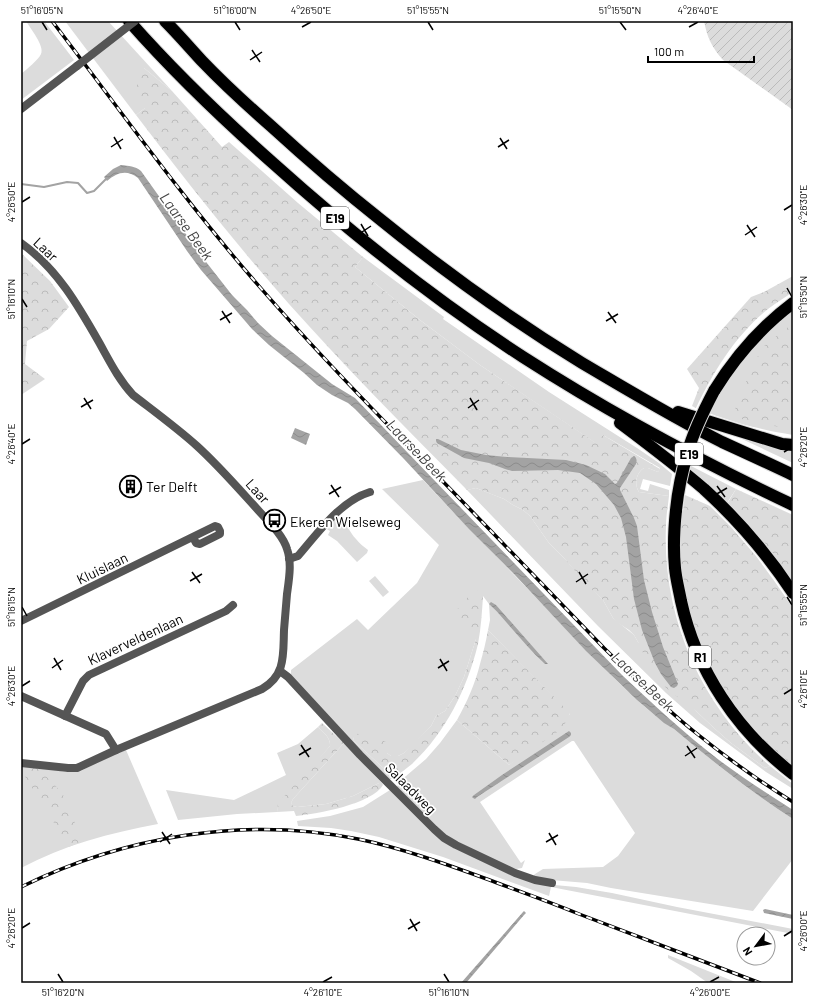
<svg xmlns="http://www.w3.org/2000/svg" width="814" height="1004" viewBox="0 0 814 1004" font-family="Barlow,sans-serif">
<style>
.grass{fill:#dcdcdc}
.forest{fill:url(#forest-crowns)}
.garden{fill:url(#garden-furrows)}
.water{fill:url(#water-waves)}
.lines{fill:none;stroke-linecap:round;stroke-linejoin:round}
.stream{stroke:#a3a3a3;stroke-width:2}
.highway-casing{stroke:#dbdbdb;stroke-width:14}
.minor{stroke:#555;stroke-width:8}
.highway{stroke:#000;stroke-width:12}
.rail-casing{stroke:#000;stroke-width:3.5}
.rail{stroke:#fff;stroke-width:2;stroke-dasharray:6;stroke-linecap:butt}
.highway-bridge-casing{stroke:#dbdbdb;stroke-width:14;stroke-linecap:butt}
.minor-bridge{stroke:#555;stroke-width:8}
.highway-bridge{stroke:#000;stroke-width:12}
.ticks{fill:none;stroke:#000;stroke-width:1.5}
.labels{text-anchor:middle;dominant-baseline:central;stroke-width:3.5;stroke-linejoin:round;paint-order:stroke}
.shield{fill:#fff;stroke:#4c4c4c;stroke-width:1}
.shield-label{font-size:13px;font-weight:bold;fill:#000}
.street-label{font-size:14px;fill:#000;stroke:#fff}
.poi-label{font-size:14px;fill:#000;stroke:#fff;text-anchor:start}
.water-label{font-size:15px;font-style:italic;fill:#444;stroke:#fff}
.neatline{fill:none;stroke:#000;stroke-width:1.5}
.ticks-label{font-size:10px;text-anchor:middle;fill:#000}
</style>
<defs>
<pattern id="forest-crowns" width="20" height="18" patternUnits="userSpaceOnUse"><rect width="20" height="18" fill="#dcdcdc"/><path d="M2 6a3 3 0 1 1 6 0M12 15a3 3 0 1 1 6 0" fill="none" stroke="#bbb"/></pattern>
<pattern id="garden-furrows" width="10" height="10" patternUnits="userSpaceOnUse"><rect width="10" height="10" fill="#dcdcdc"/><path d="M-1 1l2-2M0 10L10 0M9 11l2-2" fill="none" stroke="#bbb"/></pattern>
<pattern id="water-waves" width="16" height="10" patternUnits="userSpaceOnUse"><rect width="16" height="10" fill="#a3a3a3"/><path d="M0 5q4-4 8 0t8 0" fill="none" stroke="#8b8b8b"/></pattern>
</defs>
<rect width="100%" height="100%" fill="#fff"/>
<g class="grass">
<path d="M26,21H44L74,60L21,100V74C26,70 39,59 41,54C45,46 30,28 26,21Z"/>
<polygon points="65,21 108,21 172,91 144,68 145,108 136,115"/>
<path d="M363,257L444,317L443,319L549,392L637,448L659,463L672,474L670,486L643,479L640,489L648,491L650,484L669,490V496L639,492C634,484 636,473 644,468H648L658,472L660,468L603,435L597,444L480,365L420,320L355,267Z"/>
<path d="M793,311V435C763,430 738,424 709,413L733,369L763,335Z"/>
<polygon points="742,439 793,450 793,463"/>
<polygon points="691,466 736,489 727,503 690,471"/>
<path d="M423,480C464,524 506,566 548,610C570,634 592,657 616,680C634,697 652,715 674,729C712,761 751,792 793,819V859L753,911L611,888L587,883L551,880L534,877V875L535,874L543,869L603,867L618,856L635,833L574,741H572L480,802L521,863L525,860L522,868L516,869L510,868L443,834L397,787L399,782L426,759L440,743L457,720L509,765L570,714L488,630L490,620L489,604L483,596L476,639L464,677L455,696L445,711L436,716L431,726L412,746L404,753L398,756H391L387,753V747L353,737L354,741L391,775L395,777L392,779H389L351,742L291,675V670L357,619L368,630L417,583L439,545L382,489Z"/>
<polygon points="476,488 504,499 513,505 523,510 530,516 549,543 564,558 587,584 603,600 613,618 634,635 638,642 696,711 714,728 731,743 765,768 770,766 793,784 793,789 766,772 700,723 666,693 598,626 467,490"/>
<path d="M336,517C346,520 349,532 356,539C359,543 364,547 368,550L367,553L357,562L337,541L328,535L330,531L325,528Z"/>
<polygon points="375,576 389,592 383,597 369,581"/>
<path d="M318,727C323,732 331,738 330,746L278,807L277,812L237,814L178,820L166,790L234,800L286,775L277,753L298,744Z"/>
<polygon points="344,743 382,783 379,783 353,796 326,804 297,807 293,806 291,803 293,799"/>
<path d="M126,750L158,824C110,833 64,845 21,868V766H35L65,772H73L81,771L97,762Z"/>
<polygon points="390,790 435,834 544,884 576,887 612,893 677,907 793,929 793,934 551,887 549,896 443,857 379,837 351,831 331,828 298,826 297,821 330,816 363,807"/>
<polygon points="668,955 738,983 708,983 691,971 668,958"/>
</g>
<g class="forest">
<path d="M144,68L172,91L222,147L229,142L298,203L363,257L355,267L420,320L480,365L596,443L603,435L660,469L658,472L648,468H644C636,473 634,484 639,492L669,496C668,506 666,516 666,526C662,617 701,706 770,766L765,768L731,743L714,728L696,711L666,688L649,666L638,642L634,635L629,630L618,623L613,618L603,600L586,584L564,558L549,543L530,516L523,510L513,505L504,499L491,494L476,488L467,490C407,429 346,368 289,304C235,243 185,180 136,115L145,108L136,92L139,73Z"/>
<polygon points="21,253 50,281 69,307 49,329 27,341 25,364 45,379 21,395"/>
<path d="M793,276V292C785,297 776,303 768,309C735,336 714,371 696,408L692,406L699,388L687,369L751,297L764,292Z"/>
<path d="M793,323V428C771,427 754,422 734,417L737,398L747,380L756,359L764,346Z"/>
<path d="M736,489L793,515V583C774,554 751,529 727,504Z"/>
<path d="M685,495L710,506L731,527L756,556L775,582L793,608V766C730,717 688,643 680,563C679,546 680,529 681,511H683Z"/>
<path d="M475,589L483,596C482,612 481,628 478,644C467,689 446,732 412,764C406,769 400,773 395,777L391,775L354,741L353,737C355,736 357,734 359,733C367,732 379,738 386,742L387,747V753L391,756H398L404,753L431,726L436,716L445,711L455,696L464,677L476,639L453,614Z"/>
<path d="M488,630L570,713L563,728L509,765L457,720C467,702 475,684 480,664C483,653 486,642 488,630Z"/>
<path d="M322,723L344,743L293,799L291,803L293,806L297,807L326,804L353,796L379,783H382L383,785C372,804 317,814 296,816L294,811L277,812L278,803L330,746C331,738 323,732 318,727Z"/>
<path d="M21,766H35C45,776 57,785 65,798C73,812 76,827 80,842L69,847L21,770Z"/>
</g>
<path class="garden" d="M704,21H793V110L723,60C712,48 707,37 704,21Z"/>
<g class="water">
<path d="M121,165C129,166 135,166 141,171L203,258L232,295L247,310L258,323L272,336L332,384L355,398L622,675C654,705 685,734 719,760C743,778 768,794 793,810V819C751,792 712,761 674,729L664,723L637,700L586,651L514,574L469,529L404,459L355,409L348,403L332,395L317,385L304,373L269,345L252,329L201,270L187,251L138,178C126,169 117,173 107,181L104,177L113,169Z"/>
<polygon points="295,428 310,434 306,445 291,438"/>
<path d="M436,439H438L461,450L486,455L507,457L566,460L586,465L605,474L615,484L617,483L631,458L634,456C637,458 637,461 636,464L620,488V490L634,518L637,526L644,580L652,612L663,647L678,684L677,686L674,688L671,687L661,674L655,663L642,630L634,599L626,537L621,518L614,505L596,484L580,473L558,470L512,471L505,469L489,463L464,458L437,443L436,441Z"/>
<path d="M491,602L496,605L548,664H545C529,649 515,632 500,615C497,611 493,608 489,604Z"/>
<polygon points="569,731 571,733 571,735 569,737 477,797 475,799 473,798 472,797 474,795 502,775"/>
<polygon points="765,909 793,915 793,919 764,913 763,910"/>
<polygon points="524,911 526,913 524,915 466,983 461,983 523,912"/>
</g>
<g class="lines">
<polyline class="stream" points="21,184 44,187 67,182 78,183 87,193 94,191 107,178"/>
<defs>
<g id="highway">
<path d="M129,21C174,72 223,119 274,164C352,234 435,300 523,357C610,413 700,461 793,505"/>
<path d="M165,21C178,34 190,48 202,61C224,84 247,105 271,126C306,158 343,190 381,220C445,272 512,320 582,363C628,390 674,418 722,442C746,453 770,464 793,475"/>
<path d="M714,391C735,357 761,327 793,303"/>
<polyline points="678,412 782,444 793,445"/>
<path d="M620,423C648,444 677,466 704,489C738,520 768,555 793,593"/>
<path d="M676,510C674,529 673,548 675,568C676,579 679,590 681,601C696,670 737,731 793,774"/>
</g>
</defs>
<use href="#highway" class="highway-casing"/>
<g class="minor">
<polyline points="21,109 77,66"/>
<path d="M21,243C57,268 79,307 100,344C110,362 119,380 133,395C155,412 177,428 197,446C219,466 238,488 258,510C268,521 283,535 287,549C292,563 289,579 287,594C286,606 285,618 284,630C283,655 286,675 262,689L116,750L77,768H68L21,763"/>
<path d="M289,559L298,556C318,533 340,501 370,492"/>
<polyline points="21,621 215,526 218,527 220,531 220,534 200,544 196,543 193,537"/>
<polyline points="280,671 288,677 360,755 434,829 444,838 456,845 515,873 535,880 552,883"/>
<polyline points="21,696 106,734 116,750"/>
<polyline points="65,716 83,681 89,675 226,611 233,605"/>
</g>
<use href="#highway" class="highway"/>
<defs>
<g id="rail">
<path d="M52,21C118,107 181,196 252,278C328,366 411,448 491,531C529,570 566,609 604,648C634,677 663,707 696,733C727,758 759,781 793,802"/>
<path d="M21,887C125,836 244,816 358,839C401,848 443,863 484,878C516,890 547,901 579,914C639,937 700,960 760,983"/>
</g>
</defs>
<use href="#rail" class="rail-casing"/>
<use href="#rail" class="rail"/>
<defs>
<path id="highway-bridge" d="M676,510C678,490 682,471 688,451C694,430 704,410 714,391"/>
</defs>
<use href="#highway-bridge" class="highway-bridge-casing"/>
<polyline class="minor-bridge" points="77,66 135,21"/>
<use href="#highway-bridge" class="highway-bridge"/>
</g>
<path class="ticks" d="M42,22L47,30M235,22L240,30M428,22L433,30M620,22L626,30M302,27L311,22M689,27L698,22M252,50L260,62M250,60L262,52M114,137L121,149M500,138L507,149M111,147L123,139M498,147L509,140M22,202L30,197M784,210L792,205M361,224L368,236M747,225L755,237M359,234L371,226M745,235L757,227M787,288L792,297M22,299L27,307M222,311L230,323M608,312L616,323M220,320L232,313M606,321L618,314M84,398L91,409M470,398L477,410M81,407L93,400M468,408L479,400M22,444L30,439M784,452L792,447M331,485L339,497M717,486L725,497M329,494L341,487M715,495L727,488M192,572L200,583M579,572L586,584M190,581L202,574M576,582L588,574M787,597L792,605M22,607L27,616M54,658L61,670M440,659L447,671M52,668L63,660M438,668L449,661M22,686L30,681M784,694L792,689M301,745L309,757M687,746L695,758M299,755L311,748M685,756L697,748M162,832L170,844M549,833L556,845M160,842L172,834M546,842L558,835M410,919L417,931M22,928L30,923M408,929L420,922M784,936L792,931M58,974L63,982M444,974L449,982M323,982L332,977M710,982L719,977"/>
<defs>
<symbol id="building-ring" viewBox="-11 -11 22 22"><circle r="9.5" fill="#fff" stroke="#000" stroke-width="1.5"/><path d="M-4-6H4V6H1V3H-1V6H-4ZM-2.5-4.3h1.7v1.8h-1.7ZM.8-4.3h1.7v1.8H.8ZM-2.5-1h1.7V.8h-1.7ZM.8-1h1.7V.8H.8Z" fill="#000"/></symbol>
<symbol id="bus-ring" viewBox="-11 -11 22 22"><circle r="9.5" fill="#fff" stroke="#000" stroke-width="1.5"/><path d="M-5-6H5V4H4V6H2V4H-2V6H-4V4H-5ZM-3.5-4V0h7V-4ZM-3.5 1.2v1.5H-2V1.2ZM2 1.2v1.5H3.5V1.2Z" fill="#000"/></symbol>
</defs>
<g fill-rule="evenodd">
<use href="#building-ring" x="118" y="474" width="25" height="25"/>
<use href="#bus-ring" x="262" y="508" width="25" height="25"/>
</g>
<g class="labels">
<g class="shield">
<rect x="321" y="207" width="28" height="22" rx="3"/>
<rect x="675" y="443" width="28" height="22" rx="3"/>
<rect x="689" y="646" width="22" height="22" rx="3"/>
</g>
<g class="shield-label">
<text x="335" y="218">E19</text>
<text x="689" y="454">E19</text>
<text x="700" y="657">R1</text>
</g>
<g class="street-label">
<text transform="translate(46 249) rotate(43)">Laar</text>
<text transform="translate(258 491) rotate(48)">Laar</text>
<text transform="translate(102 568) rotate(-26)">Kluislaan</text>
<text transform="translate(135 639) rotate(-25)">Klaverveldenlaan</text>
<text transform="translate(411 788) rotate(45)">Salaadweg</text>
</g>
<g class="poi-label">
<text x="146" y="486">Ter Delft</text>
<text x="290" y="521">Ekeren Wielseweg</text>
</g>
<g class="water-label">
<text transform="translate(187 226) rotate(54)">Laarse Beek</text>
<text transform="translate(417 450) rotate(46)">Laarse Beek</text>
<text transform="translate(643 681) rotate(43)">Laarse Beek</text>
</g>
</g>
<rect width="814" height="1004" fill="none" stroke="#ffffff" stroke-width="44"/>
<g transform="translate(756 946) rotate(238)"><circle r="19" fill="#ffffff" stroke="#999999"/>
<path d="M0-3L7 15L0 10L-7 15Z" fill="#000000"/>
<text y="-6" font-size="11" font-weight="bold" text-anchor="middle" fill="#000000">N</text>
</g>
<path d="M648 56v6h106v-6" fill="none" stroke="#000000" stroke-width="2"/>
<text x="654" y="56" font-size="12" fill="#000000" stroke="#ffffff" stroke-width="3" paint-order="stroke">100 m</text>
<rect x="22" y="22" width="770" height="960" class="neatline"/>
<g class="ticks-label">
<text x="42" y="14">51°16'05"N</text>
<text x="235" y="14">51°16'00"N</text>
<text x="311" y="14">4°26'50"E</text>
<text x="428" y="14">51°15'55"N</text>
<text x="620" y="14">51°15'50"N</text>
<text x="698" y="14">4°26'40"E</text>
<text transform="translate(11 202) rotate(-90)" y="4">4°26'50"E</text>
<text transform="translate(803 205) rotate(-90)" y="4">4°26'30"E</text>
<text transform="translate(803 297) rotate(-90)" y="4">51°15'50"N</text>
<text transform="translate(11 299) rotate(-90)" y="4">51°16'10"N</text>
<text transform="translate(11 444) rotate(-90)" y="4">4°26'40"E</text>
<text transform="translate(803 447) rotate(-90)" y="4">4°26'20"E</text>
<text transform="translate(803 605) rotate(-90)" y="4">51°15'55"N</text>
<text transform="translate(11 607) rotate(-90)" y="4">51°16'15"N</text>
<text transform="translate(11 686) rotate(-90)" y="4">4°26'30"E</text>
<text transform="translate(803 689) rotate(-90)" y="4">4°26'10"E</text>
<text transform="translate(11 928) rotate(-90)" y="4">4°26'20"E</text>
<text transform="translate(803 931) rotate(-90)" y="4">4°26'00"E</text>
<text x="63" y="996">51°16'20"N</text>
<text x="323" y="996">4°26'10"E</text>
<text x="449" y="996">51°16'10"N</text>
<text x="710" y="996">4°26'00"E</text>
</g>
</svg>
